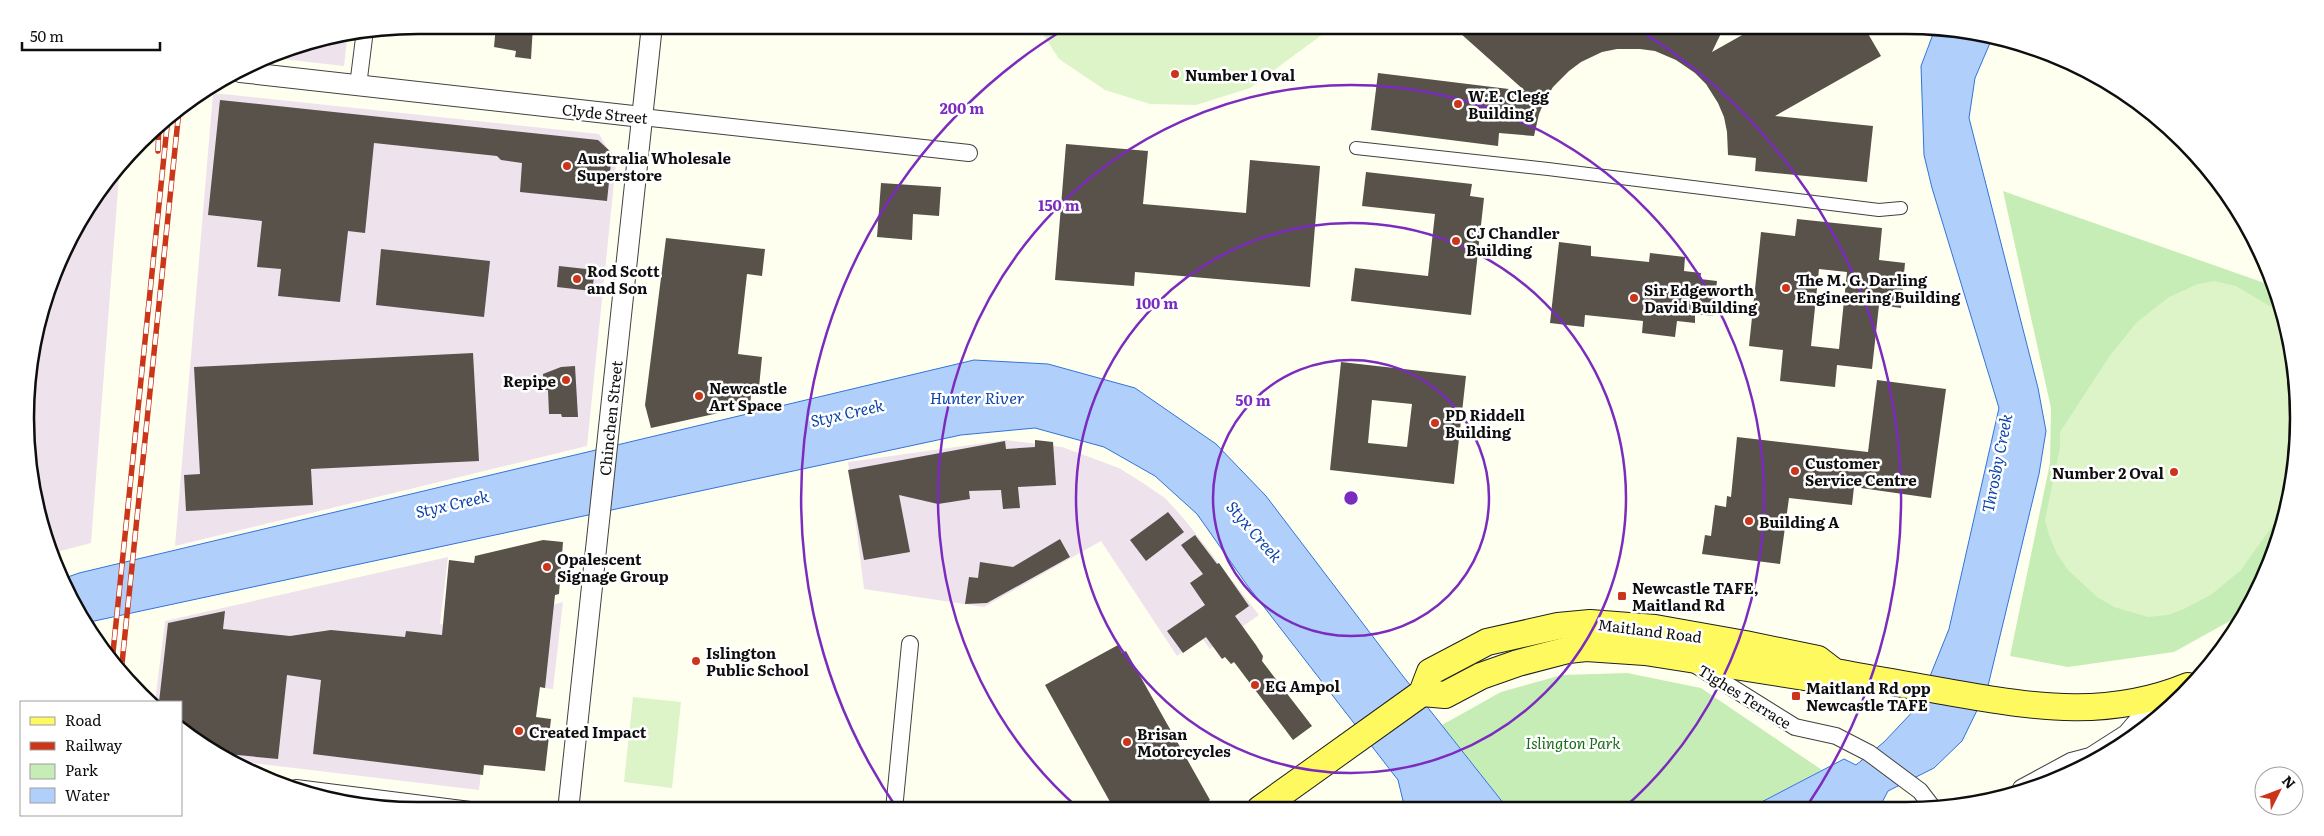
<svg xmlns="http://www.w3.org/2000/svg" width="2324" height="836" viewBox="0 0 2324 836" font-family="Literata,serif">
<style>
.industrial{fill:#eee2ed}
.green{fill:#c7edb6}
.pitch{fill:#dcf4c8}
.water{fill:#b0d0fb;stroke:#3173d8}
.building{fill:#58524a;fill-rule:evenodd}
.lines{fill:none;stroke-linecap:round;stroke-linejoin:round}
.pedestrian-casing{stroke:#414141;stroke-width:14}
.minor-casing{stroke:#414141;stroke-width:18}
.tertiary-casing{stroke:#414141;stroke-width:22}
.primary-casing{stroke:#1f1f1f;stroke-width:28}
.pedestrian{stroke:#fff;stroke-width:12}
.minor{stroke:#fff;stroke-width:16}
.tertiary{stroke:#fff;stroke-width:20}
.primary{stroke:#fff960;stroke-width:26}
.rail-casing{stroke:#cb361a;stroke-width:5.5}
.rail{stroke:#fff;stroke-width:4;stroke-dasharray:11;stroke-linecap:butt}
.ring{fill:none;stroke:#7b2cbf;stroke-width:2.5}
.poi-dot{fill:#cb361a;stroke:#fff;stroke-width:2}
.labels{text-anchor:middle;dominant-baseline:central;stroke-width:5;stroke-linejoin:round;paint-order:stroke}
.poi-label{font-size:15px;font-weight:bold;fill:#0e0e0e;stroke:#fff;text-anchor:start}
.street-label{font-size:15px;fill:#0e0e0e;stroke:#fff}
.park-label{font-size:15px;font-style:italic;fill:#196c19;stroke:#fff}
.water-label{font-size:16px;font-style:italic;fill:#0d45ab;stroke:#fff}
.rim{fill:none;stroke:#0e0e0e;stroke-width:2.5}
.centre{fill:#7b2cbf;stroke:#fff;stroke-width:2.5}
.ring-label{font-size:15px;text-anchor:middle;font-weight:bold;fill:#7b2cbf;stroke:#fff;stroke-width:5;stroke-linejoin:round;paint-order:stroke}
</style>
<rect width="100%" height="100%" fill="#fffff0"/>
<g class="industrial">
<polygon points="348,32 344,66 265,57 342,33"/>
<polygon points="213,93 599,134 616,163 587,446 175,546"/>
<polygon points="120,163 91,543 53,553 38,519 26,443 28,367 66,244 106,179"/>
<polygon points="1006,440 1062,447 1119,468 1143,483 1165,498 1185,520 1259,615 1210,649 1202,638 1177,656 1101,541 984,607 864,589 848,462"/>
<polygon points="448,557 440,624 469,627 563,602 553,689 491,682 479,790 235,761 199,745 181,702 155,702 165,621"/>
</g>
<g class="green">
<polygon points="2003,191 2276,287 2278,291 2296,366 2298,443 2286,519 2248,611 2174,652 2068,667 2010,656 2050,463 2051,408"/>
<polygon points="1627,673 1701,688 1822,770 1749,808 1508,809 1442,725 1501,692 1562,675"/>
</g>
<g class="pitch">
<polygon points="1037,25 1335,25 1250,88 1196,105 1150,104 1105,90 1059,59"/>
<polygon points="2214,281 2236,286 2283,314 2296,366 2298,443 2288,504 2241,570 2212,594 2184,609 2168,615 2148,617 2114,607 2097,597 2068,570 2057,554 2049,535 2045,520 2060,448 2060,432 2109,357 2136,323 2169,297 2198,284"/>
<polygon points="633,697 681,702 672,788 624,782"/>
</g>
<g class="water">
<polygon points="1935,29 1993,36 1975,78 1969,118 2038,388 2046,431 2039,474 1987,690 1962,741 1934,768 1888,791 1879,808 1750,808 1844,759 1856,765 1884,742 1918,706 1949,629 1999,408 1932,188 1924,155 1921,66"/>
<polygon points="974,360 1048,364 1135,388 1216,444 1266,496 1399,671 1508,809 1405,809 1398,780 1247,585 1197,514 1155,476 1104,447 1035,428 961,435 85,623 65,578 79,573"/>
</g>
<g class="building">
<polygon points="496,25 533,25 531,59 515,57 516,51 494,47"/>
<polygon points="1451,25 1725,25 1712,52 1760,25 1863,25 1881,56 1775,116 1873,126 1867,182 1755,171 1756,158 1728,155 1727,132 1724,117 1718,103 1706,84 1695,73 1676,60 1655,51 1640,49 1617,49 1602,52 1581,62 1569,71 1553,87 1545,100 1539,114 1534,136 1499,133 1498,146 1371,130 1378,73 1525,91"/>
<polygon points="220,100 598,140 612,153 607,201 520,192 522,163 501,160 497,156 374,143 365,233 348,231 340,302 278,296 281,269 257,267 262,221 208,215"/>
<polygon points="1066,144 1148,151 1143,204 1246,213 1250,160 1320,166 1310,287 1135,272 1134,286 1055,280"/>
<polygon points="1366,172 1472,184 1470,196 1484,198 1471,315 1351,301 1355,268 1428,276 1435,214 1362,206"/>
<polygon points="881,183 941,187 939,216 913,214 912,240 877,237"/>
<path d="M1797,219L1882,228L1879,260L1905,263L1901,308L1879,305L1872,369L1837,365L1835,387L1780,381L1783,350L1749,346L1761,232L1795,236ZM1819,269L1847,272L1839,349L1811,346Z"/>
<polygon points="666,238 765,249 762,276 747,274 738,354 762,357 759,387 752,386 750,406 651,428 645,405"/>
<polygon points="1559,242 1591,246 1591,256 1649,262 1650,253 1685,257 1684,271 1701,273 1700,279 1717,281 1713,316 1695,314 1695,323 1677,321 1675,337 1642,333 1643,321 1585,315 1584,327 1550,323"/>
<polygon points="381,249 490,261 484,317 376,305"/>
<polygon points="559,266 595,270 592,291 557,287"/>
<polygon points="473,353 479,461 311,469 313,505 186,511 184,475 200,474 194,367"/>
<path d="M1341,362L1466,376L1454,484L1330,470ZM1372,400L1412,404L1407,447L1368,443Z"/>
<polygon points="575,366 578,417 562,417 561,414 549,414 548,390 544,390 543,374 561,367"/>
<polygon points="1877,380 1946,389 1931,498 1854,487 1852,505 1789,498 1780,564 1702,554 1705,535 1711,536 1715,505 1726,507 1727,496 1731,497 1737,437 1868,452"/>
<polygon points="1035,440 1053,442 1056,485 1018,487 1020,508 1003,509 1001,490 969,491 970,499 938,504 899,495 910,552 864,560 848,470 1005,441 1006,449 1035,447"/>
<polygon points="1168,512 1184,532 1146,561 1130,540"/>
<polygon points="1195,535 1217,564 1219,563 1249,606 1235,616 1256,645 1263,656 1262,661 1312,726 1293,740 1234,662 1231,664 1225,657 1222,659 1206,637 1183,653 1167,631 1205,605 1190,583 1203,574 1181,545"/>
<polygon points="1060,539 1070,557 987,603 965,604 969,577 978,578 980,562 1013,567"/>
<polygon points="543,540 563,542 559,594 555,595 545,688 540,687 536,717 551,719 545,771 484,765 483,775 313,754 321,680 287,675 278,759 217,753 199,745 181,730 181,702 159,702 168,623 225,611 223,629 290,636 331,630 405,637 406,631 442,635 449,560 474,563 475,556"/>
<polygon points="1118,645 1122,653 1126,651 1210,800 1198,809 1114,809 1045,685"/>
</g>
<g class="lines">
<defs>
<polyline id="pedestrian" points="1356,148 1548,169 1879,210 1901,208"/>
<g id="minor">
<polyline points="358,86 365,30"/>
<polyline points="642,117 969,153"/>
<polyline points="1694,664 1795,727 1836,736 1869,753 1920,791 1933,808"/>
<polyline points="296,788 478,811"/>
<polyline points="2021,788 2071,761 2090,756 2126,733 2156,698"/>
<polyline points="894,810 910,644"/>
</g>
<g id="tertiary">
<polyline points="240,72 642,117"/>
<polyline points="568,811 652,25"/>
</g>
<g id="primary">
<polyline points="1422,693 1445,695 1481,676 1518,663 1568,650 1586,648 1645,652 1817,679 1835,672"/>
<path d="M1260,809L1422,693L1430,672L1487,642L1558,626L1590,623L1655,628L1745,644L1818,659L1835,672C1876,679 1917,687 1959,694C2039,708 2110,718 2188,686"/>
</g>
</defs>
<use href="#pedestrian" class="pedestrian-casing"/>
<use href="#minor" class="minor-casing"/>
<use href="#tertiary" class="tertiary-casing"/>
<use href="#primary" class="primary-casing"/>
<use href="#pedestrian" class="pedestrian"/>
<use href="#minor" class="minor"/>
<use href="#tertiary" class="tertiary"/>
<use href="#primary" class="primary"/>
<defs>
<g id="rail">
<polyline points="158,151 159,122"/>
<polyline points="112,662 168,117"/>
<polyline points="121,673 179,110"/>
</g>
</defs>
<use href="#rail" class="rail-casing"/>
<use href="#rail" class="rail"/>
</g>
<g class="ring">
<circle cx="1351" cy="498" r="138"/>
<circle cx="1351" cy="498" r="275"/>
<path d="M1077 807A413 413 0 1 1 1625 807"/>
<path d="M898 810A550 550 0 0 1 1068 27M1634 27A550 550 0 0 1 1807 806"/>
</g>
<g class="poi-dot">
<circle cx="1175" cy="74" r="5"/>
<circle cx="1458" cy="104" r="5"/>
<circle cx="567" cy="166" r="5"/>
<circle cx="1456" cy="241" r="5"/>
<circle cx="577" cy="279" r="5"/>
<circle cx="1786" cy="288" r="5"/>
<circle cx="1634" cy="298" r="5"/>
<circle cx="566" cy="380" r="5"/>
<circle cx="699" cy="396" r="5"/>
<circle cx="1435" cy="423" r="5"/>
<circle cx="1795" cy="471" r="5"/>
<circle cx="2174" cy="472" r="5"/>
<circle cx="1749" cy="521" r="5"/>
<circle cx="547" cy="567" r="5"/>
<rect x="1617" y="591" width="10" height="10" rx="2.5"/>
<circle cx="696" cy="661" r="5"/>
<circle cx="1255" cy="685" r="5"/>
<rect x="1791" y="691" width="10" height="10" rx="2.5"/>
<circle cx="519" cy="731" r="5"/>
<circle cx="1127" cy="742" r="5"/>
</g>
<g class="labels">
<g class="poi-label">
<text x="1185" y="74">Number 1 Oval</text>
<text x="1468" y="95">W.E. Clegg<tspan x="1468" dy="17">Building</tspan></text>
<text x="577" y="157">Australia Wholesale<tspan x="577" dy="17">Superstore</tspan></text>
<text x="1466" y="232">CJ Chandler<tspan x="1466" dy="17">Building</tspan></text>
<text x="587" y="270">Rod Scott<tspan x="587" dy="17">and Son</tspan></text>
<text x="1796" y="279">The M. G. Darling<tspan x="1796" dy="17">Engineering Building</tspan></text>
<text x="1644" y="289">Sir Edgeworth<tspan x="1644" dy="17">David Building</tspan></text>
<text x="556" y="380" text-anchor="end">Repipe</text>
<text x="709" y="387">Newcastle<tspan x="709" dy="17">Art Space</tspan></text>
<text x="1445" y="414">PD Riddell<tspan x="1445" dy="17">Building</tspan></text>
<text x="1805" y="462">Customer<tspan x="1805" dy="17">Service Centre</tspan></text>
<text x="2164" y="472" text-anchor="end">Number 2 Oval</text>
<text x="1759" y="521">Building A</text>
<text x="557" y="558">Opalescent<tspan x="557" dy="17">Signage Group</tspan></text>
<text x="1632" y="587">Newcastle TAFE,<tspan x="1632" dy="17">Maitland Rd</tspan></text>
<text x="706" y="652">Islington<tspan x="706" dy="17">Public School</tspan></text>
<text x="1265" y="685">EG Ampol</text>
<text x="1806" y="687">Maitland Rd opp<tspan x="1806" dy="17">Newcastle TAFE</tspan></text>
<text x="529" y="731">Created Impact</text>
<text x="1137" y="733">Brisan<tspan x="1137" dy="17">Motorcycles</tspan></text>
</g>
<g class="street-label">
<text transform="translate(605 113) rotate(6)">Clyde Street</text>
<text transform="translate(610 418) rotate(-84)">Chinchen Street</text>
<text transform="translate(1650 630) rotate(7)">Maitland Road</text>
<text transform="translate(1745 696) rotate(32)">Tighes Terrace</text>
</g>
<g class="park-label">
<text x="1573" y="742">Islington Park</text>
</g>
<g class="water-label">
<text x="977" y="397">Hunter River</text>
<text transform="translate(847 412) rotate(-13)">Styx Creek</text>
<text transform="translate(1996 463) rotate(-79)">Throsby Creek</text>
<text transform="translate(452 503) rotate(-13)">Styx Creek</text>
<text transform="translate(1255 531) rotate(49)">Styx Creek</text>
</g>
</g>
<path d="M0 0H2324V836H0ZM418 34H1906A384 384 0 0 1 2290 418V418A384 384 0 0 1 1906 802H418A384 384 0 0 1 34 418V418A384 384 0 0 1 418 34Z" fill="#fff" fill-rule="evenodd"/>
<path class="rim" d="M418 34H1906A384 384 0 0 1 2290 418V418A384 384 0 0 1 1906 802H418A384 384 0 0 1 34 418V418A384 384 0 0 1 418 34Z"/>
<circle cx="1351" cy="498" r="8" class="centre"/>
<g class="ring-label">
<text x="962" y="114">200 m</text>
<text x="1059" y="211">150 m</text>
<text x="1157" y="309">100 m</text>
<text x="1253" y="406">50 m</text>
</g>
<rect x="20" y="701" width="162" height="115" fill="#ffffff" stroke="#9f9f9f"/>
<rect x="30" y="717" width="25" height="8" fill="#fff960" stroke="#9f9f9f"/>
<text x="65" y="726" font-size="15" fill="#0e0e0e">Road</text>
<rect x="30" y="742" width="25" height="8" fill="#cb361a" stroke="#9f9f9f"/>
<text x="65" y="751" font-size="15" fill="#0e0e0e">Railway</text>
<rect x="30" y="764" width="25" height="15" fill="#c7edb6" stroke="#9f9f9f"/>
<text x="65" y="776" font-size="15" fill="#0e0e0e">Park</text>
<rect x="30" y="788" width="25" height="15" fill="#b0d0fb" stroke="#9f9f9f"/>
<text x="65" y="801" font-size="15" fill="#0e0e0e">Water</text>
<g transform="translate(2279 791) rotate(48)"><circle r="24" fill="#ffffff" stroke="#9f9f9f"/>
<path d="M0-4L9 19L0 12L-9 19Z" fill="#cb361a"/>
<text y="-8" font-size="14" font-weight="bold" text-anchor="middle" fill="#0e0e0e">N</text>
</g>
<path d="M22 42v8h138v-8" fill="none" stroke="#0e0e0e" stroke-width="2.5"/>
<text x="30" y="42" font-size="15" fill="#0e0e0e" stroke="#ffffff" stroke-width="4" paint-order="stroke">50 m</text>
</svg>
